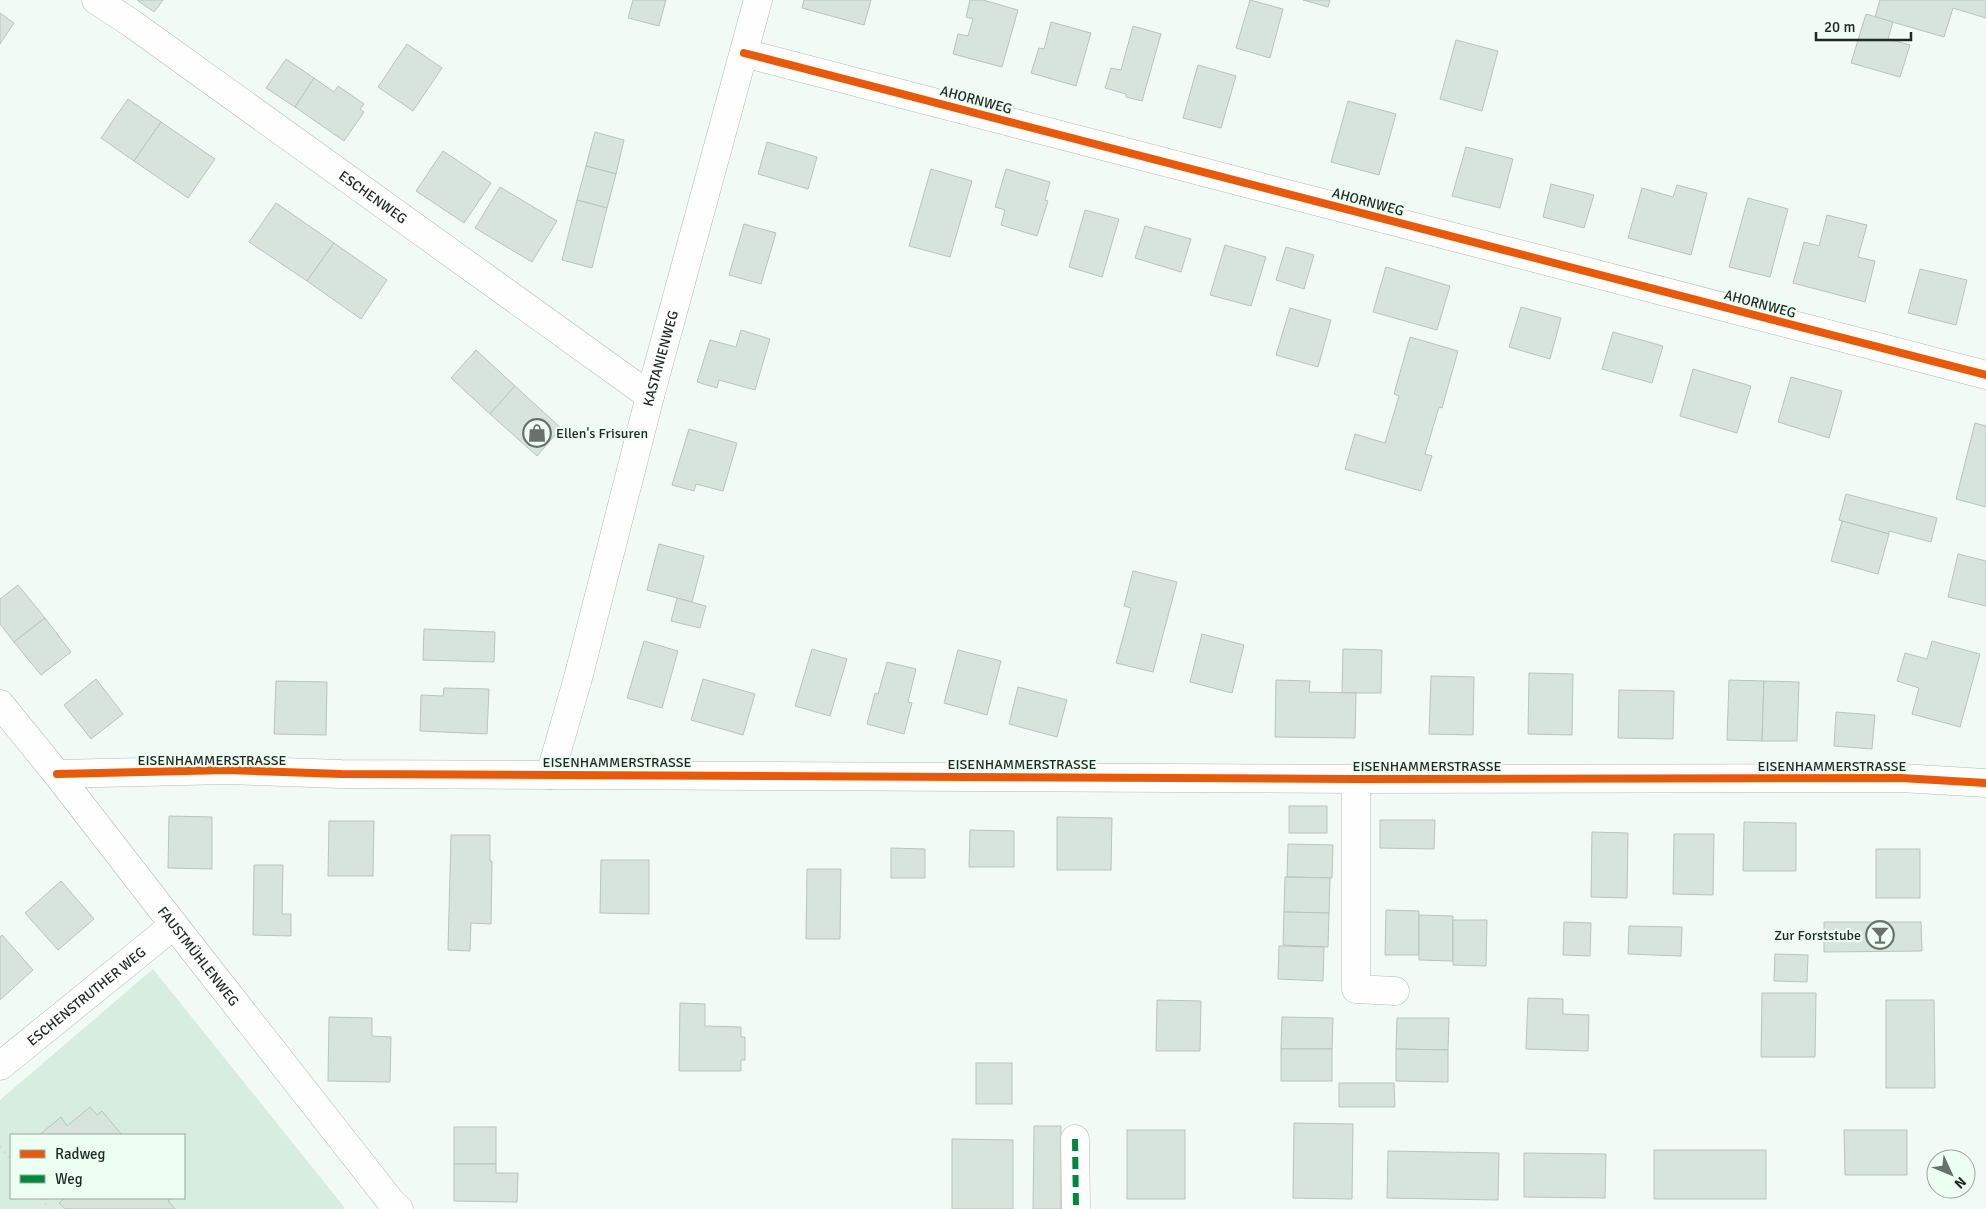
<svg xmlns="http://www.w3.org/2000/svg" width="1986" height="1209" viewBox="0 0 1986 1209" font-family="Signika,sans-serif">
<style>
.green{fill:#d7eddf;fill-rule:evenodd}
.building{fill:#d6e4db;stroke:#bbc3be}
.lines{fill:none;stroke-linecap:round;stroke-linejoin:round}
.minor-casing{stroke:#b3bbb5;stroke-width:29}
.path{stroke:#dbdddb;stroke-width:3;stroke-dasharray:2.5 4;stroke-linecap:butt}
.minor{stroke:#fdfefd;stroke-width:28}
.quiet{stroke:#00873e;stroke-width:6;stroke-dasharray:12 6;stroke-linecap:butt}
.cycleway-casing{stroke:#edfef3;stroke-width:11}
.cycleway{stroke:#e8590c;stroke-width:8}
.labels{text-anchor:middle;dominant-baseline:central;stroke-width:4.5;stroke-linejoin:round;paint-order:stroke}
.street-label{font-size:14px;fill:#1f2722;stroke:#edfef3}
.poi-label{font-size:14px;fill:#1f2722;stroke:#edfef3;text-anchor:start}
</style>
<rect width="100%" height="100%" fill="#f1faf4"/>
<path class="green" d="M153,969L345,1208L344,1209H0V1100ZM11,1135H184V1198H11Z"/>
<g class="building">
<polygon points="137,0 163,0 154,12"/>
<polygon points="633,0 666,0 659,26 628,18"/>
<polygon points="804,0 871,0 864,25 802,8"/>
<polygon points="970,0 983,0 1018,10 1002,67 953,54 958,34 968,36 973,19 966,17"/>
<polygon points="1250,0 1283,9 1270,58 1236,48"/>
<polygon points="1303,0 1330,0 1328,7"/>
<polygon points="1880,0 1986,0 1986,18 1953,8 1944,37 1875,17"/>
<polygon points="0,13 14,23 0,44"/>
<polygon points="1866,14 1893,22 1888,39 1910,45 1900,77 1851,63"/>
<polygon points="1051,22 1091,33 1076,86 1031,73 1039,48 1044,49"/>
<polygon points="1133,26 1161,34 1142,101 1126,97 1126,94 1105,88 1111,68 1121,70"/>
<polygon points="1456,40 1498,51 1482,111 1440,99"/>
<polygon points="407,44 442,68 413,111 378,87"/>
<polygon points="286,59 314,78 295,107 266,88"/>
<polygon points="1198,65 1236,76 1221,128 1183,118"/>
<polygon points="314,78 334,92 338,86 364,104 360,109 364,112 344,141 295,107"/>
<polygon points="128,99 161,122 134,161 101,138"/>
<polygon points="1348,101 1396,114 1379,175 1331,162"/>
<polygon points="161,122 215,159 188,198 134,161"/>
<polygon points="595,132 624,140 616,174 586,166"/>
<polygon points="767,142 817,157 808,189 758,174"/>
<polygon points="1466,147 1513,159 1500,208 1452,196"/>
<polygon points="443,151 491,183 464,223 416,191"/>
<polygon points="586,166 616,174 607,208 577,200"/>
<polygon points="931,169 972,181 950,257 909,246"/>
<polygon points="1006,169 1050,182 1045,200 1048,201 1037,236 1001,225 1005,210 995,207"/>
<polygon points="1551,184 1594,195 1584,228 1543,217"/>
<polygon points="1677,185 1707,193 1691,255 1628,238 1642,188 1673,197"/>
<polygon points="500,187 557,221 532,262 475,228"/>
<polygon points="1748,198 1788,209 1770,277 1729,267"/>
<polygon points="577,200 607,208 592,268 562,260"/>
<polygon points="276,203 334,243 307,281 249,242"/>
<polygon points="1085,210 1119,219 1102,277 1069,267"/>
<polygon points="1827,215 1867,225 1858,257 1875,261 1865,302 1793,283 1804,242 1819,246"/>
<polygon points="744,224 776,233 761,284 729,275"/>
<polygon points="1145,226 1191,239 1181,272 1135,258"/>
<polygon points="334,243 387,280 361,319 307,281"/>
<polygon points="1225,245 1266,257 1251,306 1210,295"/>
<polygon points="1286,247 1314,255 1304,289 1276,280"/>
<polygon points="1386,267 1450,286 1437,330 1373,312"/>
<polygon points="1920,269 1967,280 1956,325 1908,313"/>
<polygon points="1521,307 1561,318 1550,359 1509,347"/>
<polygon points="1290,308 1331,320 1318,367 1276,355"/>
<polygon points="741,330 770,339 755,390 719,380 717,388 697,382 710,340 736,347"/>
<polygon points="1613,332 1663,346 1652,383 1602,369"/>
<polygon points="1410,337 1458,351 1442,408 1439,407 1425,454 1432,456 1421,491 1345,469 1355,434 1385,443 1399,396 1394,394"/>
<polygon points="476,350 515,386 490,414 451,378"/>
<polygon points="1693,369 1751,386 1737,433 1680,416"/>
<polygon points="1791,377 1842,391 1829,438 1778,422"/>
<polygon points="515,386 561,428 537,456 490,414"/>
<polygon points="1975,423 1986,426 1986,507 1956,499"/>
<polygon points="689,429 737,443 723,491 696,484 694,491 672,485"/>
<polygon points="1846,494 1937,518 1931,542 1889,531 1889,534 1839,520"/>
<polygon points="1842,521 1889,534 1878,574 1831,561"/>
<polygon points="659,544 704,556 692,602 647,590"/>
<polygon points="1958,554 1986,561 1986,606 1948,597"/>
<polygon points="1133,571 1177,582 1153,672 1116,663 1131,608 1124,606"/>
<polygon points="18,585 45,618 14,642 0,624 0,599"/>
<polygon points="677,598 706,606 700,628 671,621"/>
<polygon points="45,618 71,652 41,675 14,642"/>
<polygon points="424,629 495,632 494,662 423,660"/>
<polygon points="1202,634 1244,645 1232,693 1190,682"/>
<polygon points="644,641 678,651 662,708 627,698"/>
<polygon points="1932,641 1980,654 1960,727 1912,714 1919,688 1897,681 1905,653 1927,659"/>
<polygon points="812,649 847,659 830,716 795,706"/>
<polygon points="1343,649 1382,650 1381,693 1342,693"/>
<polygon points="958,650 1001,661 987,715 944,703"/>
<polygon points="887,662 916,669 908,702 912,703 904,734 867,724 875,693 878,694"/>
<polygon points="1529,673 1573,674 1572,735 1528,734"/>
<polygon points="1431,676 1474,677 1473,735 1429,734"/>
<polygon points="96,679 123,714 91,739 64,705"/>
<polygon points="703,679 755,694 743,735 691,720"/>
<polygon points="1276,680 1310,681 1309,692 1356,693 1355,738 1275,737"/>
<polygon points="1729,680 1764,681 1762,741 1727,740"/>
<polygon points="276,681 327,682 326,735 274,734"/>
<polygon points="1764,681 1799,682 1797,741 1762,741"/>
<polygon points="1018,687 1067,700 1057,737 1009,724"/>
<polygon points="444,688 489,689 487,734 420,731 421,695 443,696"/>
<polygon points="1619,690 1674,691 1673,739 1618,738"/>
<polygon points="1836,712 1875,715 1872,749 1834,746"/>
<rect x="1289" y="806" width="38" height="27"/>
<polygon points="169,816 212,817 212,869 168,868"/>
<polygon points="1057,817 1112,818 1111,870 1057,870"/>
<polygon points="1380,820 1435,820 1434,849 1380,848"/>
<polygon points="329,821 374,821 373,876 328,876"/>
<polygon points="1744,822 1796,823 1796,871 1743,871"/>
<polygon points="970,830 1014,831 1014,867 969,867"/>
<polygon points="1592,832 1628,833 1627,898 1591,897"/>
<polygon points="1674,834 1714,834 1713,895 1673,894"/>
<polygon points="451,835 490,835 490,861 492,861 491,924 471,923 470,951 448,950"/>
<polygon points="1288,844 1333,845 1332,878 1287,877"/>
<polygon points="891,848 925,849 925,878 891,878"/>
<rect x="1876" y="849" width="44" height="49"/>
<polygon points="601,860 649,860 649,914 600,913"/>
<polygon points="254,865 283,865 282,914 291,914 291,936 253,935"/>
<polygon points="807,869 841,869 840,939 806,939"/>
<polygon points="1285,877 1330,878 1329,913 1284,912"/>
<polygon points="61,881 94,919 58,950 25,913"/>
<polygon points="1386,910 1419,911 1419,955 1385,955"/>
<polygon points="1284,912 1329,913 1328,947 1283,945"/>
<polygon points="1419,915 1453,916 1453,961 1419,960"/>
<polygon points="1453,920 1487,920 1486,966 1453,965"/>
<polygon points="1564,922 1591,923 1590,956 1563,955"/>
<polygon points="1824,922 1921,922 1922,951 1824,952"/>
<polygon points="1629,926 1682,927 1681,956 1628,954"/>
<polygon points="2,935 33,970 0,1000 0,937"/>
<polygon points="1279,946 1324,947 1323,981 1278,979"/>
<polygon points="1775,954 1808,955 1807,982 1774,981"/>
<polygon points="1762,993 1816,993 1815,1057 1761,1057"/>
<polygon points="1528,998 1563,999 1563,1014 1589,1015 1588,1051 1526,1049"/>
<polygon points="1157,1000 1201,1001 1200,1051 1156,1051"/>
<polygon points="1886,1000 1934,1000 1935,1088 1886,1088"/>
<polygon points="680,1003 705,1004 705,1026 741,1027 741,1037 745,1037 745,1060 741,1060 741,1071 679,1071"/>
<polygon points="329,1017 372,1018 372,1036 391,1037 390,1082 328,1081"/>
<polygon points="1282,1017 1333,1018 1332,1049 1281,1049"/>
<polygon points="1397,1018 1449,1018 1448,1050 1396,1049"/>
<rect x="1281" y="1049" width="51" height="32"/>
<polygon points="1396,1049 1448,1050 1448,1082 1396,1081"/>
<rect x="976" y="1063" width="36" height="41"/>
<polygon points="1339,1083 1394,1083 1395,1107 1339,1107"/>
<polygon points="90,1107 97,1115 102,1111 122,1135 39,1135 61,1117 67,1126"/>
<polygon points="1294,1123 1353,1124 1352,1199 1293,1198"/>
<polygon points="1034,1126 1061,1126 1061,1209 1033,1209"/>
<rect x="454" y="1127" width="42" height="37"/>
<rect x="1127" y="1130" width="58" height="69"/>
<polygon points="1844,1130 1907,1130 1907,1175 1845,1175"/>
<polygon points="952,1139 1013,1140 1013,1209 952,1209"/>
<rect x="1654" y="1150" width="112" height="49"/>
<polygon points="1388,1151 1499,1153 1498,1200 1387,1198"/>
<polygon points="1524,1153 1606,1154 1605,1198 1524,1197"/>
<polygon points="454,1164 496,1164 496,1173 518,1173 517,1202 454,1201"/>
<polygon points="65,1198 172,1198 168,1201 175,1209 65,1209 59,1203"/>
</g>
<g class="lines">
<defs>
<g id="minor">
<path id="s1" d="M96,0L131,23L650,396"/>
<polyline points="744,53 1986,375"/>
<path id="s2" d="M0,704L57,774L174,925L392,1203L399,1209"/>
<polyline points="57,774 227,770 341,774 1356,779 1901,778 1986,783"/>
<path id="s3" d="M550,775L578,678L650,396L758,0"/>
<polyline points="1356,779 1356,989 1395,991"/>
<path id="s4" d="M0,1066L174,925"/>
<polyline points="1075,1139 1076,1209"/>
</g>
</defs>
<use href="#minor" class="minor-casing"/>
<g class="path">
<polyline points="0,1146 11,1160"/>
<polyline points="41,1198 50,1209"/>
</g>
<use href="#minor" class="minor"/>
<polyline class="quiet" points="1075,1139 1076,1209"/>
<defs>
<g id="cycleway">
<polyline points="744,53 1986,375"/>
<polyline points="57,774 227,770 341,774 1356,779 1901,778 1986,783"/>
</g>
</defs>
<use href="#cycleway" class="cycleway-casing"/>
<use href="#cycleway" class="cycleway"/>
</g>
<defs>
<symbol id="shop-ring" viewBox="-11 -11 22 22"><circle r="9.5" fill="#edfef3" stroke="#68716c" stroke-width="1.5"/><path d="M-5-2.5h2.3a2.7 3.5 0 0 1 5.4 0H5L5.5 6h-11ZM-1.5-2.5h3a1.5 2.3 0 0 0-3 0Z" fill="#68716c"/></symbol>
<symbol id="bar-ring" viewBox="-11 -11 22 22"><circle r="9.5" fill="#edfef3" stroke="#68716c" stroke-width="1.5"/><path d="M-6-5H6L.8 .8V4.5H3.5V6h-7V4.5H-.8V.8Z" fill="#68716c"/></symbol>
</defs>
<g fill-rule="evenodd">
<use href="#shop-ring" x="521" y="417" width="32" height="32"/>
<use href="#bar-ring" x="1864" y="919" width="32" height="32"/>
</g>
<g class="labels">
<g class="street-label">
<text transform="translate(976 100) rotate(15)">AHORNWEG</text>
<text stroke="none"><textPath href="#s1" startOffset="340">ESCHENWEG</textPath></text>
<text transform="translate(1368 202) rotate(15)">AHORNWEG</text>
<text transform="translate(1760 304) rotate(15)">AHORNWEG</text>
<text stroke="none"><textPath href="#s3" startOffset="431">KASTANIENWEG</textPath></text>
<text x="212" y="760">EISENHAMMERSTRASSE</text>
<text x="617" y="762">EISENHAMMERSTRASSE</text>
<text x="1022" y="764">EISENHAMMERSTRASSE</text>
<text x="1427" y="766">EISENHAMMERSTRASSE</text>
<text x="1832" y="766">EISENHAMMERSTRASSE</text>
<text stroke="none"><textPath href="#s2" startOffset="321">FAUSTMÜHLENWEG</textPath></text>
<text stroke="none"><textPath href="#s4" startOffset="111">ESCHENSTRUTHER WEG</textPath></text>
</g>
<g class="poi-label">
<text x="556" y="433">Ellen's Frisuren</text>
<text x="1861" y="935" text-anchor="end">Zur Forststube</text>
</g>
</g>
<rect x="10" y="1134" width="175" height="65" fill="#edfef3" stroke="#9ba89f"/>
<rect x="20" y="1150" width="25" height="8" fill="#e8590c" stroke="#9ba89f"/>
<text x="55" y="1159" font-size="15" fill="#1f2722">Radweg</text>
<rect x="20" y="1175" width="25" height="8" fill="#00873e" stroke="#9ba89f"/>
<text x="55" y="1184" font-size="15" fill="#1f2722">Weg</text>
<g transform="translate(1951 1174) rotate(134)"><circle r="24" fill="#edfef3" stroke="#9ba89f"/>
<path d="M0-4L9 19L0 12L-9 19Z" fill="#68716c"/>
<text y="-8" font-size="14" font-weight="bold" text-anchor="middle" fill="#1f2722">N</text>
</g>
<path d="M1816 32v8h95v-8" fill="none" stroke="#1f2722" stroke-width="2.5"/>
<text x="1824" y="32" font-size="15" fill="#1f2722" stroke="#edfef3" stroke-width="4" paint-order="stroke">20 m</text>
</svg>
